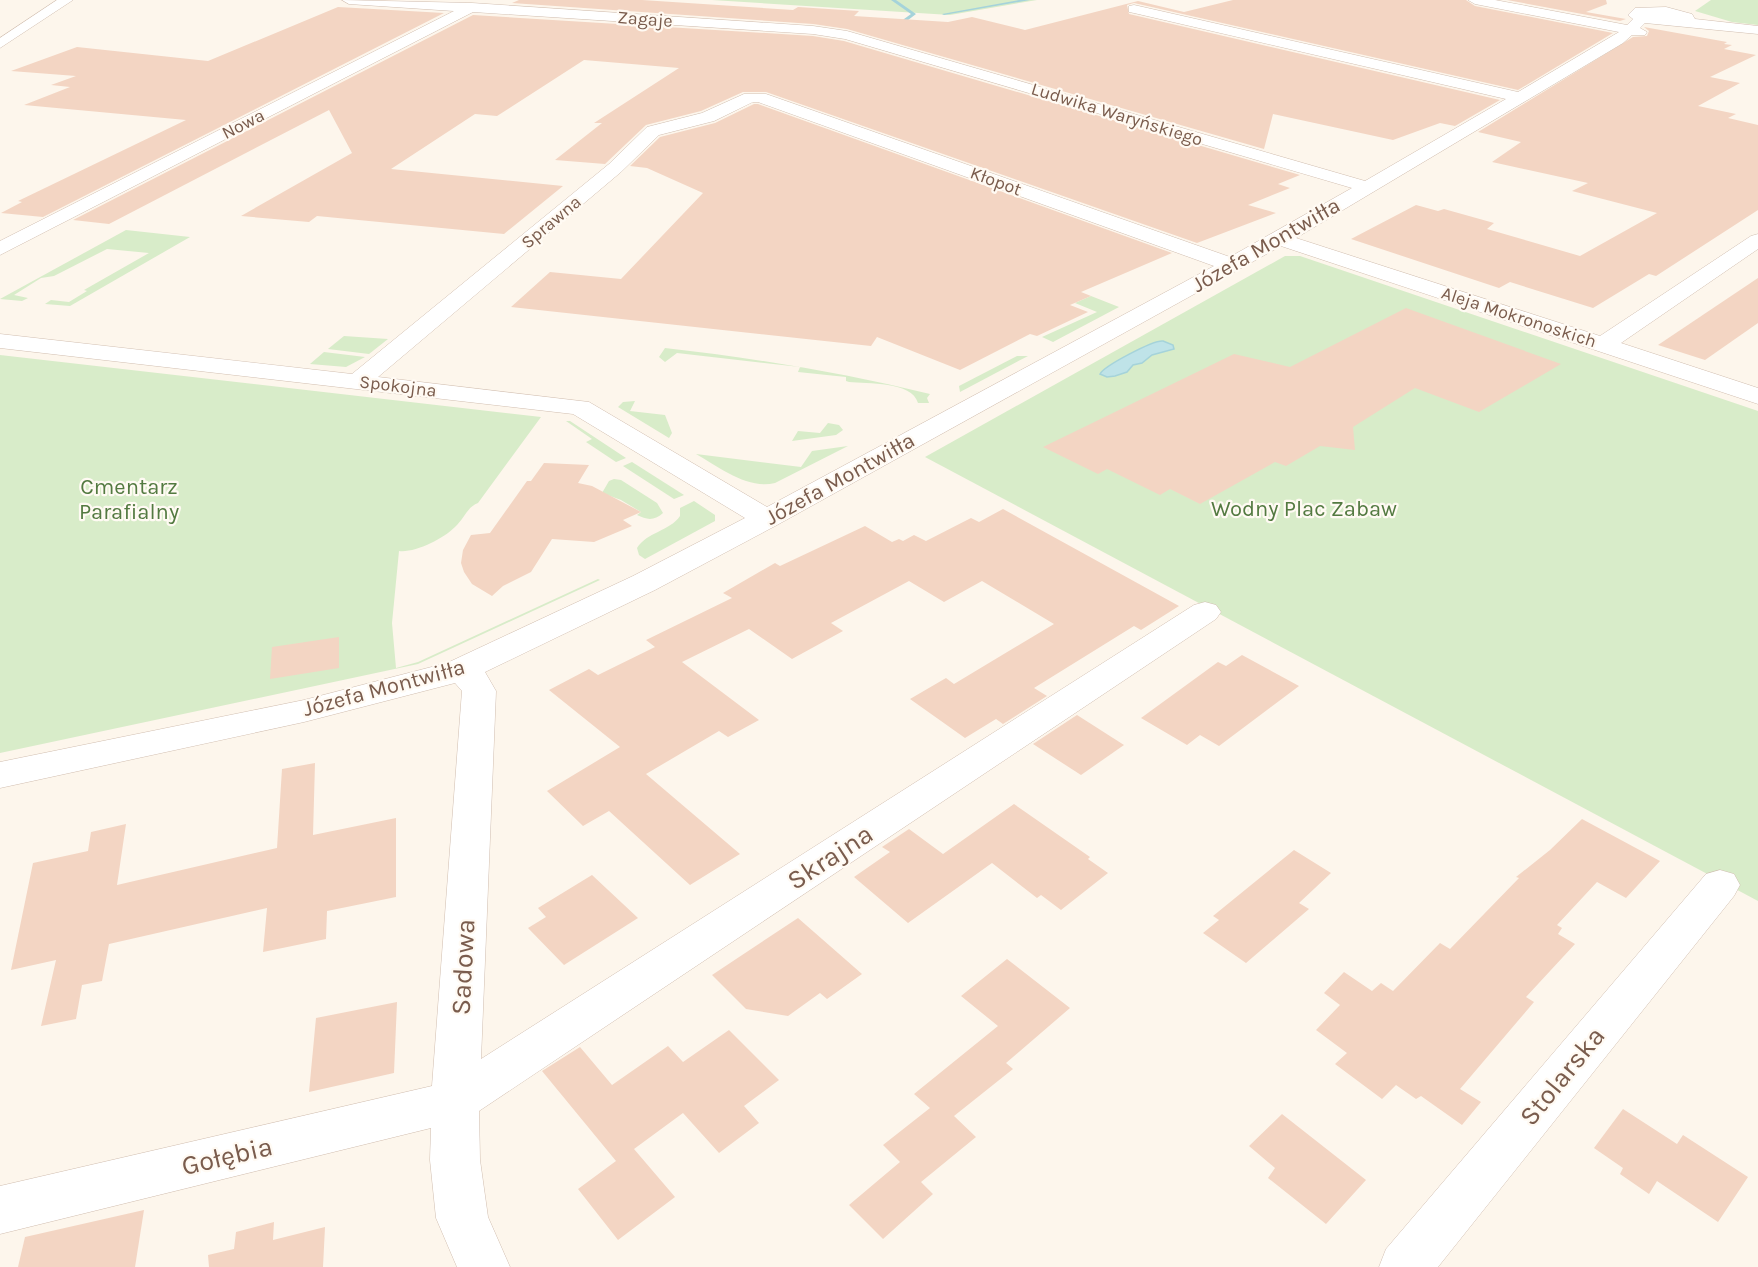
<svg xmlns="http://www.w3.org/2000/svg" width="1758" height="1267" viewBox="0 0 1758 1267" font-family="Karla,sans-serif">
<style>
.green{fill:#d8ecc9}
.water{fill:#bfe3e8;stroke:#a5d3da;stroke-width:1.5}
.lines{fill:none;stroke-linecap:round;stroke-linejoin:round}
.stream{fill:#a5d3da;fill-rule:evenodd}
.building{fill:#f3d5c3}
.minor-casing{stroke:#d1beb0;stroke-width:1}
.minor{fill:#fff;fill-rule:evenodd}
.labels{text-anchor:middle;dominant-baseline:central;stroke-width:4.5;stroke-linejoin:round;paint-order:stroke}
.far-street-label{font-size:18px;fill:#7a5c4d;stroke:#fffaf3}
.street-label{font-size:22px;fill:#7a5c4d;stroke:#fffaf3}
.park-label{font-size:22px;fill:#537a41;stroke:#fffaf3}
.near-street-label{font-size:27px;fill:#7a5c4d;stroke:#fffaf3}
</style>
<rect width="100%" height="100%" fill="#fdf6ec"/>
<g class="green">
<polygon points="712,0 1037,0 950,15"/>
<polygon points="1711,0 1758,0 1758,25 1732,22 1695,11"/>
<polygon points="126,230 190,237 70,306 45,304 51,300 69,302 87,291 84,290 149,253 107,249 54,276 41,278 14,295 28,298 22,301 0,299"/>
<polygon points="1285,256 1300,256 1758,411 1758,901 925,457"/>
<polygon points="1091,296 1119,307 1053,342 1042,337 1097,312 1075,303"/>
<polygon points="344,336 388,339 369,354 328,349"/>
<path d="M665,348C755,358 843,373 930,394L927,398L929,403H918C912,381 867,384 849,382L846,381V377L798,372L800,367L677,353L665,362L659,357Z"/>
<polygon points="324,352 365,357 346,367 310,364"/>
<path d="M0,355L541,417L478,503C467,507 464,519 455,527C443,539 415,553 399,551L392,623L396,668L418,662L598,579L600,580L418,664L0,753Z"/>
<polygon points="1017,356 1028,356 960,392 959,386"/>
<polygon points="635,401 630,411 665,415 672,433 669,438 618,407 623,402"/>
<polygon points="566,421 570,421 626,458 616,462 586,442 592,439"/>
<polygon points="828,423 839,425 843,430 836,435 792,441 798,431 820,433"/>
<path d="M848,446L775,483C748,490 719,467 696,454L801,467L812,451Z"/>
<polygon points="632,462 684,495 674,499 623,466"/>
<path d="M614,479L621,480L657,503L663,513C654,521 647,520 637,515L641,512L621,500L602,493L609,481Z"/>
<path d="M694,501L715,515V521L645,559L639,555L637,548C647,532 670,531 680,516V508Z"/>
</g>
<path class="water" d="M1163,341L1173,345L1174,349L1152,355L1142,363L1133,365L1127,372L1115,376L1107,377L1100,374C1104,366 1153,340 1163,341Z"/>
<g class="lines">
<g class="stream">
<polygon points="891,0 896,0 916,14 895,30 893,27 911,14"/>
<polygon points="1019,0 1030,0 944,15 942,14"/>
</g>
</g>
<g class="building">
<polygon points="519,0 642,0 793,10 798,7 859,11 854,16 948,22 972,17 1025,30 1138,1 1184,12 1233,0 1466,0 1475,6 1613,33 1518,90 1134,3 1127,5 1129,14 1500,100 1455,126 1440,123 1393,140 1273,114 1264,149 847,29 813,24 512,3"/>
<polygon points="1507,0 1606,0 1607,4 1586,12 1626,19 1620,21"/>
<polygon points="338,7 444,13 43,217 1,213 22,202 18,201 186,120 24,105 70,87 51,85 76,76 11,71 77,47 208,61"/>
<polygon points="473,15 813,36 844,41 1300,175 1278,184 1290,188 1248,205 1276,213 1197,243 766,92 743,92 701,111 646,125 605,164 555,160 602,123 594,123 679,68 584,60 497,116 475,114 391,169 563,186 504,234 317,216 309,222 241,216 352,153 329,110 109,224 73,220"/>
<polygon points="1644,27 1727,42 1724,44 1732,45 1724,49 1756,55 1710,77 1740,83 1698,106 1736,114 1728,118 1758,125 1758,210 1656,276 1649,274 1593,308 1510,282 1499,288 1351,239 1416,205 1438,211 1444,209 1494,223 1487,229 1580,256 1657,213 1572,191 1588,183 1492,162 1521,142 1478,132 1633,37 1647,36 1649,31"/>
<polygon points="754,104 758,104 1172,253 1081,292 1091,296 1070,305 1088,312 1037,336 1030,334 960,370 877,337 871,346 511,307 550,272 621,279 703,193 647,168 630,166 660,137 715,123"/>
<polygon points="1758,278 1758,323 1705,360 1658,345"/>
<polygon points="1406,308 1561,364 1479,412 1415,388 1353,427 1355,450 1320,446 1286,466 1275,462 1200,504 1170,489 1160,495 1107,469 1098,474 1043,447 1234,354 1290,367"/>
<polygon points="544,463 589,465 578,483 592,486 641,512 623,520 632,526 594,542 552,539 531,572 503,586 492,596 472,584 464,572 461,563 463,550 471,535 490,533 527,481 531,481"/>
<polygon points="1003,509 1179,606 1141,630 1134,626 1034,688 1047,696 1003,724 996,719 965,738 910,699 946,678 954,684 1054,624 982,581 944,602 909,581 831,623 843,631 792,659 749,629 682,662 759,720 728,737 719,731 646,774 740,854 690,885 609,811 583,826 547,791 620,747 549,690 589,669 598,675 655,647 646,640 732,598 723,593 775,563 780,566 865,526 892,542 899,539 903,541 914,535 926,541 971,518 979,522"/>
<polygon points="339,637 339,668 270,679 272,647"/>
<polygon points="1242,655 1299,686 1219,746 1200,735 1187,745 1141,718 1218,662 1226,666"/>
<polygon points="1077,715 1124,745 1081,775 1033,744"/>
<polygon points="315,763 313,835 396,818 396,897 327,911 326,939 263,952 267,908 109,944 102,981 82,985 76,1019 41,1026 56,960 11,970 33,863 88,851 91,832 126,824 117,885 277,848 282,769"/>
<polygon points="1014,804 1090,857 1088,859 1108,873 1061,910 1041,895 1037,898 992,863 908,923 854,877 890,852 882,847 909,829 943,854"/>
<polygon points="1582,819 1660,861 1626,898 1597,882 1557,925 1562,928 1558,934 1575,944 1526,997 1534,1002 1460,1089 1481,1102 1462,1125 1421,1096 1416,1099 1396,1085 1382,1099 1335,1064 1347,1053 1316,1030 1340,1005 1324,993 1344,972 1372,991 1381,983 1393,991 1440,943 1450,949 1519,878 1516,877 1550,850"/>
<polygon points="1294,850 1331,873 1299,903 1309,909 1246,963 1203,933 1219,920 1213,916"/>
<polygon points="592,875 638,918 564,965 528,928 546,917 538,908"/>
<polygon points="798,918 862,974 827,999 820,993 788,1016 746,1009 712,975"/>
<polygon points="1007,959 1070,1008 1006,1063 1013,1069 954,1116 976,1137 921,1182 933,1194 883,1239 849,1205 900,1162 883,1145 930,1108 914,1094 998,1026 961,996"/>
<polygon points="397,1002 394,1073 309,1092 316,1018"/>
<polygon points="729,1030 779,1080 744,1106 759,1123 719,1153 683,1113 634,1149 675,1197 618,1240 578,1189 616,1161 542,1071 580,1047 612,1085 668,1046 683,1062"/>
<polygon points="1623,1109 1677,1144 1683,1135 1748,1177 1718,1222 1657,1181 1649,1194 1620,1174 1623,1168 1594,1148"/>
<polygon points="1282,1114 1366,1180 1326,1224 1268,1178 1275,1168 1249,1146"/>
<polygon points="144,1210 135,1267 18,1267 25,1237"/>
<polygon points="274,1222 273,1240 325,1227 323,1267 209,1267 208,1255 234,1249 236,1232"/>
</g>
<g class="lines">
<defs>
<g id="minor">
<polygon points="57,0 73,0 0,48 0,38"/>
<path d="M342,0L472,3L813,26L847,31L1365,181L1506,99L1134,13L1129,12V6L1134,5L1518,92L1619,32L1475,4L1468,0H1495L1627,25L1633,19L1628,15L1635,8L1666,7L1692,14L1695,19L1758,26V34L1645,23L1640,28L1647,32L1645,35H1632L1623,43L1296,238L1600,336L1751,236L1758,234V249L1621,343L1758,388V404L1281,246L777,525L655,590L485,672L496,691L481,1059L1194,605L1205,602L1216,605L1221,612L1216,619L479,1111L480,1160L488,1217L510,1267H457L436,1218L430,1160L431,1128L0,1234V1186L432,1086L462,691L455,683L304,722L0,788V762L304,700L447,663L633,576L745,518L573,414L0,348V334L352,374L609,164L647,127L702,113L744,94H766L1230,257L1352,188L845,39L813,34L473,12L0,255V241L454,11L349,4ZM753,102H758L1214,266L767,507L589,402L378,377L621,172L659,135L714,121Z"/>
<polygon points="1720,870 1734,874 1740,885 1734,896 1438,1267 1379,1267 1386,1249 1706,874"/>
</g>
</defs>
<use href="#minor" class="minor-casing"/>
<use href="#minor" class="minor"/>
</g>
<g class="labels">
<g class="far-street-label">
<text transform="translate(645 19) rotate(4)">Zagaje</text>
<text transform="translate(1117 114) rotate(17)">Ludwika Waryńskiego</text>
<text transform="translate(243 124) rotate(-27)">Nowa</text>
<text transform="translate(996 181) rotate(20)">Kłopot</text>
<text transform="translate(551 222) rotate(-40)">Sprawna</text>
<text transform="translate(1519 317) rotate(18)">Aleja Mokronoskich</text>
<text transform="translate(398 386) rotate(7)">Spokojna</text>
</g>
<g class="street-label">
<text transform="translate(1266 245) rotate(-30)">Józefa Montwiłła</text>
<text transform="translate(840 479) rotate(-29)">Józefa Montwiłła</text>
<text transform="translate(384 688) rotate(-15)">Józefa Montwiłła</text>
</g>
<g class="park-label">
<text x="129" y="487">Cmentarz<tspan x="129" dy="25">Parafialny</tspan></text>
<text x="1304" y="509">Wodny Plac Zabaw</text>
</g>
<g class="near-street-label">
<text transform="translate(830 857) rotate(-33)">Skrajna</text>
<text transform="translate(463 967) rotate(-87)">Sadowa</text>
<text transform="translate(1562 1076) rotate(-51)">Stolarska</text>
<text transform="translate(227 1156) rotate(-13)">Gołębia</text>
</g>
</g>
</svg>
